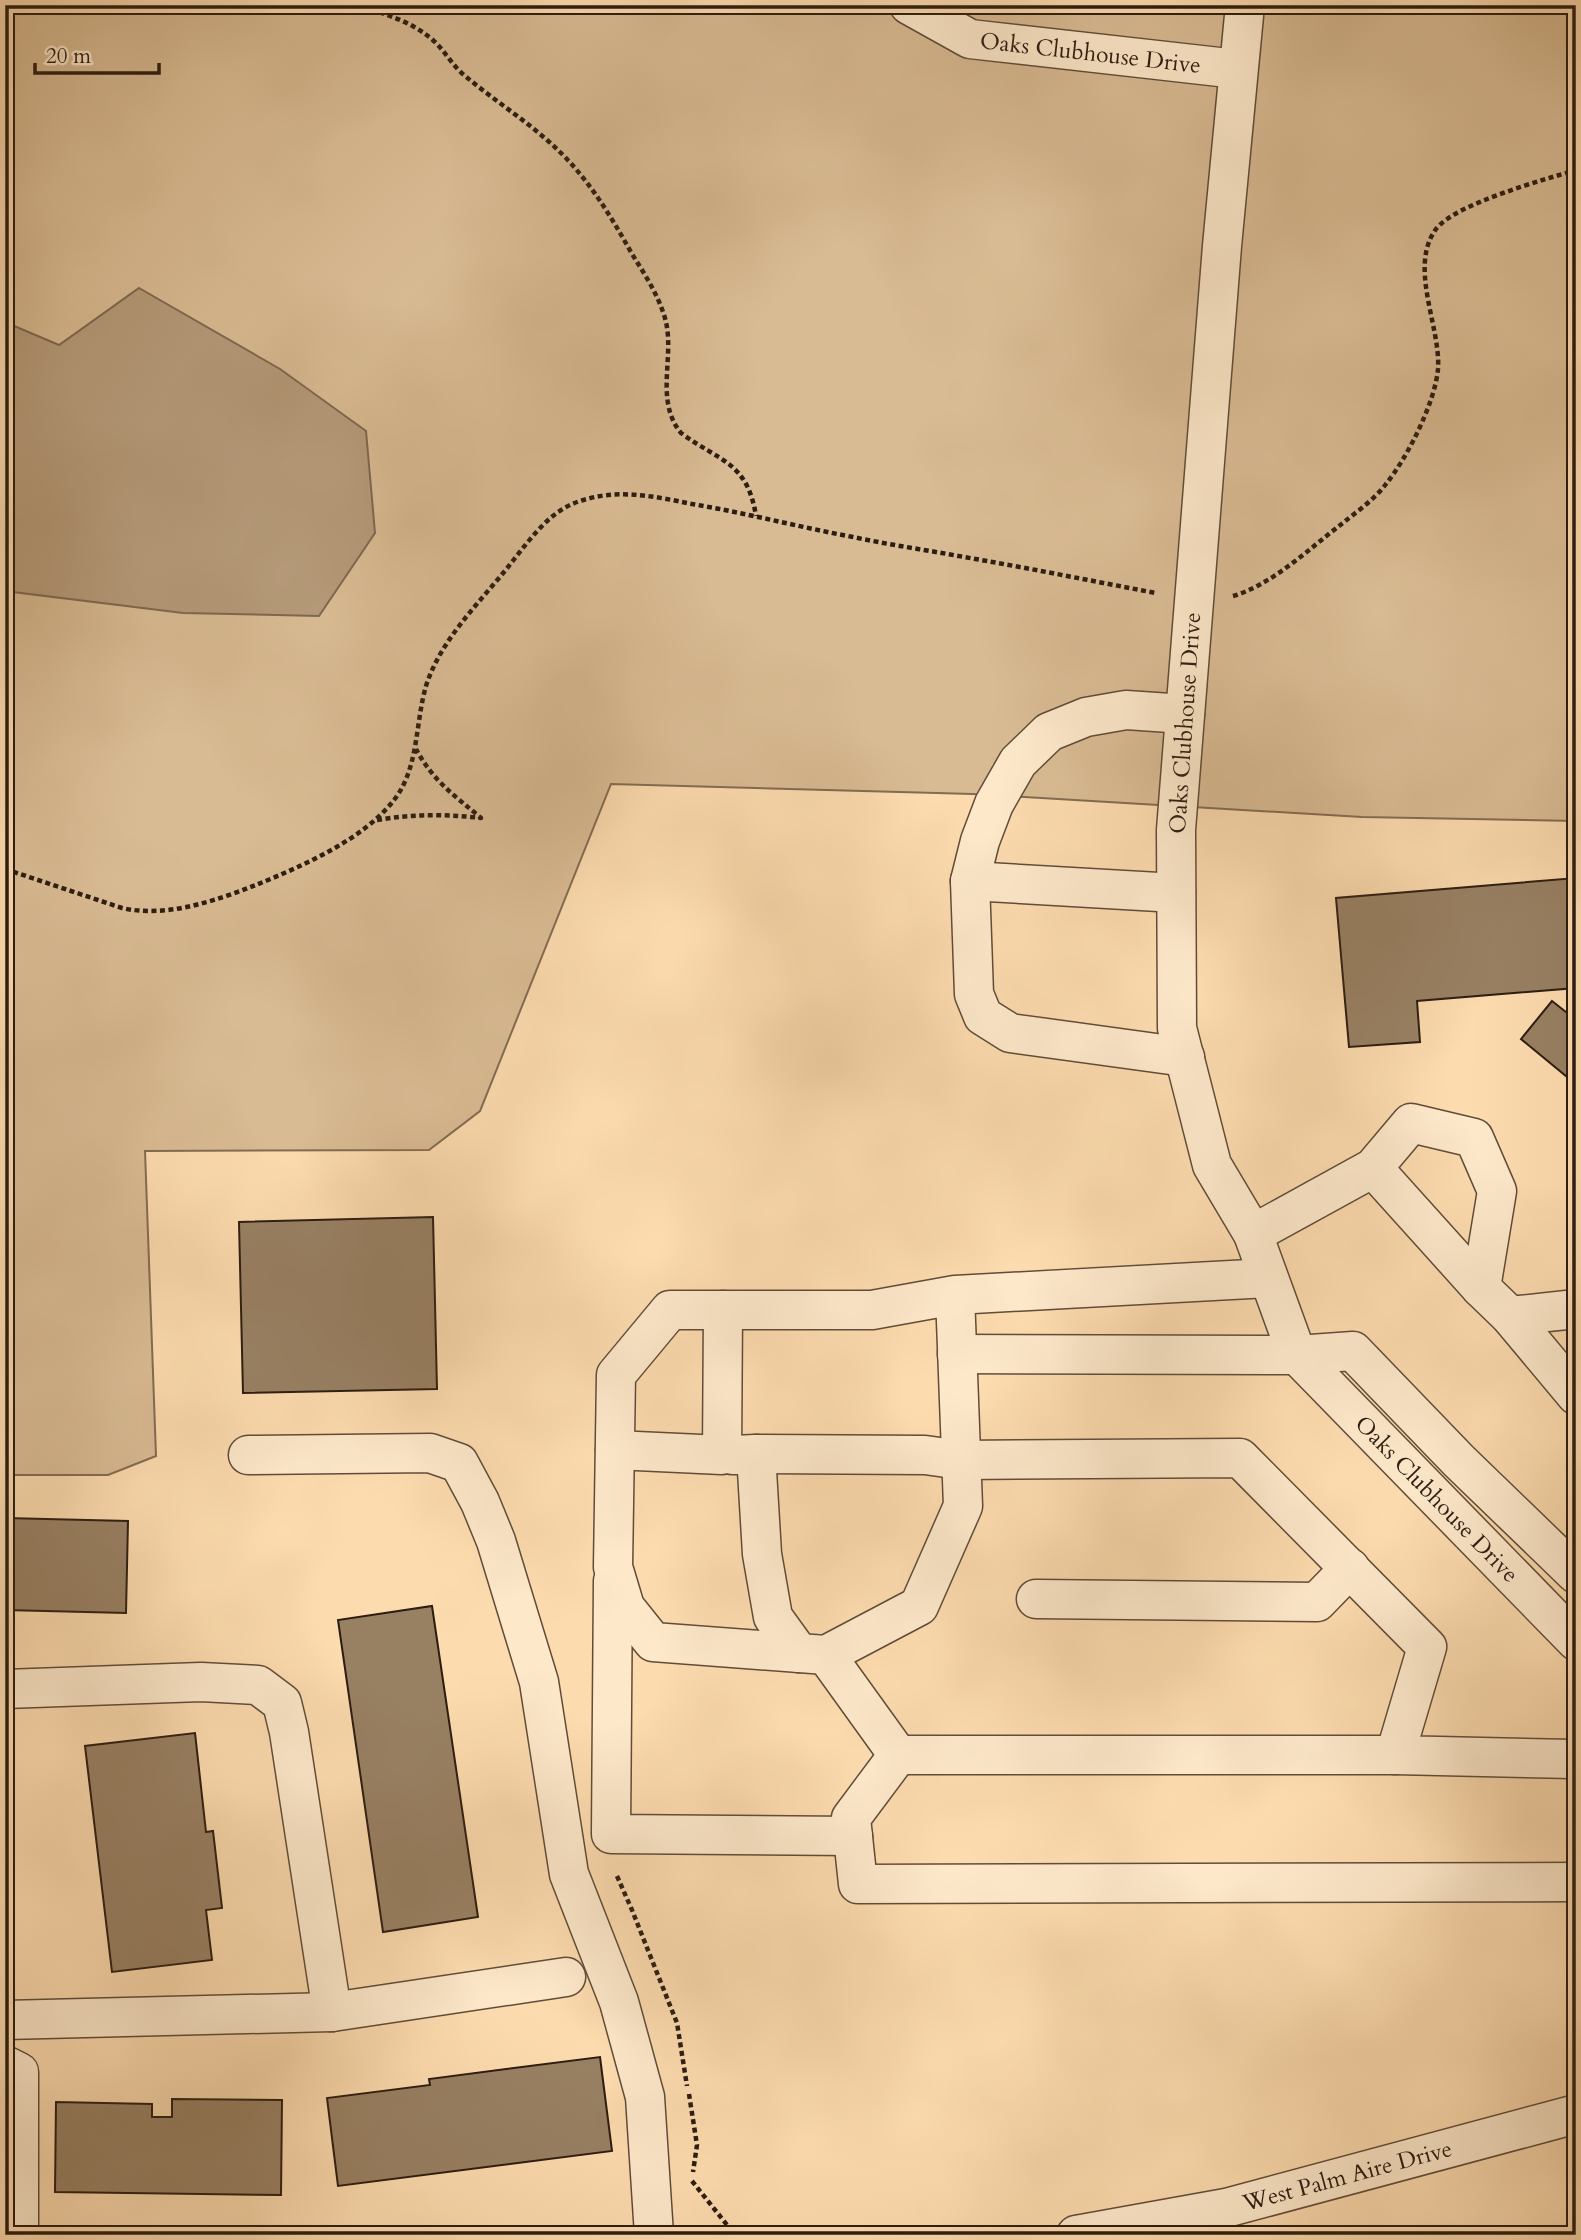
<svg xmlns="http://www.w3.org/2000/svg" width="1581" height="2240" viewBox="0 0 1581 2240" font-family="Cardo,serif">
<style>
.green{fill:#d9bb93;stroke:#826c52;stroke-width:2}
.water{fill:#b59a79;stroke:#7e6850;stroke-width:2}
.building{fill:#988063;stroke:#2c1d12;stroke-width:2}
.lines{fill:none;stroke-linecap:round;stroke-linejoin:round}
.minor-casing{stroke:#604c39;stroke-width:41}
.path{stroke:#2c1d12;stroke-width:4.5;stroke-dasharray:5 3.5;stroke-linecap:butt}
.minor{stroke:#fde8ca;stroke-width:38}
.labels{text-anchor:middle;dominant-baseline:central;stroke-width:5;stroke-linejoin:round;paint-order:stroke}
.street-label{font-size:23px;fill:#2c1d12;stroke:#fde8ca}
</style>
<rect width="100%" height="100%" fill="#fcdbae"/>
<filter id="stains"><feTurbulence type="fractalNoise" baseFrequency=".00286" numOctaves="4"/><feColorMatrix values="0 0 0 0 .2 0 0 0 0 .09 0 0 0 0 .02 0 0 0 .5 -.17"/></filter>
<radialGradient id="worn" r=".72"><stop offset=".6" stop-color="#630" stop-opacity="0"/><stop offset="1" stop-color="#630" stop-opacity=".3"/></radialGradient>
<polygon class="green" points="5,5 1576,5 1576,821 1362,817 973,794 611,784 480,1111 429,1150 145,1151 156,1456 108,1475 5,1475"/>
<polygon class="water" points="139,288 280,369 366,431 375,533 319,616 183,613 5,591 5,322 59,345"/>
<g class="building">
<polygon points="1576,878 1576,988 1417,1001 1420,1042 1349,1047 1336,898"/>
<polygon points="1552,1001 1571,1016 1576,1011 1576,1076 1572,1081 1521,1039"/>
<polygon points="433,1217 437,1389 243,1393 239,1222"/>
<polygon points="5,1518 128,1521 126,1613 5,1610"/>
<polygon points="432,1606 478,1917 383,1932 338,1620"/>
<polygon points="195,1733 206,1832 213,1831 222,1908 206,1910 212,1960 112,1972 85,1746"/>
<polygon points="600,2057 612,2151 338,2186 327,2098 430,2085 429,2079"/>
<polygon points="172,2099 282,2100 281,2195 55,2192 56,2102 152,2104 152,2117 172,2117"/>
</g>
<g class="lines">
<defs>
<g id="minor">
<path id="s1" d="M909,5L970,39L1237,69"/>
<path id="s2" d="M1245,5L1222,246L1176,830L1177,1028L1212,1165L1253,1234L1297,1355L1576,1641"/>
<polyline points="1185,714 1126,710 1086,717 1049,732 1018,762 994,804 980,841 970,881 974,994 983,1016 1010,1033 1185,1057"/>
<polyline points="970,881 1176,893"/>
<polyline points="1373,1168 1481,1288"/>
<polyline points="1253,1234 1373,1168 1411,1123 1474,1138 1497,1191 1481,1288 1510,1316 1576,1395"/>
<polyline points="955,1295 963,1506 919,1606 826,1655 653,1642 625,1607 613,1567 616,1375 670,1310 872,1310 955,1295 1268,1278"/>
<polyline points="1510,1316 1576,1309"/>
<polyline points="957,1354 1297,1355 1353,1351 1459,1461 1576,1574"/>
<polyline points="615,1450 722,1455 723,1310"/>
<polyline points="756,1454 925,1455 961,1460 1240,1458 1427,1647 1395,1755 1573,1759 1576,1757"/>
<polyline points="248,1455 430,1453 459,1463 480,1502 496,1541 539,1682 569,1874 619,2002 645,2097 654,2235"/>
<polyline points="732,1455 756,1454 762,1554 773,1617 799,1653"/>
<polyline points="613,1581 611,1834 853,1836"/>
<polyline points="1036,1599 1317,1602 1350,1568"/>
<polyline points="826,1655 898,1755"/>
<polyline points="5,1689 201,1682 258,1685 282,1703 289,1732 332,2012"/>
<polyline points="898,1755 851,1818 858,1884 1576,1882"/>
<polyline points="898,1755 1395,1755"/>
<polyline points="5,2020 332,2012 566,1977"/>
<polyline points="5,2065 19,2072 19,2235"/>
<path id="s3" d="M1076,2235L1226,2208L1576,2114"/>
</g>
</defs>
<use href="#minor" class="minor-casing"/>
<g class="path">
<path d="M355,5C385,14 413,21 436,43C446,53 453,66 464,75C491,98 521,117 547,140C585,173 608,211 632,254C644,273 657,293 664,315C677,353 653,399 681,433C720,462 747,461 756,516"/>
<path d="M1233,596C1271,585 1308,550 1339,526C1355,513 1374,500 1386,484C1407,458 1435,403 1438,369C1441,327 1408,267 1436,229C1455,204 1543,180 1576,170"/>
<path d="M377,820C412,814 445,814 481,818C454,795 433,781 416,749"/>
<path d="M5,869L122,908C166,918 215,901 256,885C302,866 363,840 394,800C419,768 415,724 426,686C440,642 475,607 504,572C517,556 529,539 544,524C556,512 570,503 587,499C621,489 658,497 692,504C746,513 799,527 853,537C890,545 927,550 964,557C1028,568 1092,581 1156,593"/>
<polyline points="617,1876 632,1910 677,2023 687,2086"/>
<polyline points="689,2094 697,2145 693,2172"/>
<polyline points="692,2181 735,2235"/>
</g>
<use href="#minor" class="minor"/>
</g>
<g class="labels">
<g class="street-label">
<text stroke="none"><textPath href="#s1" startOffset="191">Oaks Clubhouse Drive</textPath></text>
<text transform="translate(1185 723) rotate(-86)">Oaks Clubhouse Drive</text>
<text stroke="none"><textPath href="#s2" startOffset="1577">Oaks Clubhouse Drive</textPath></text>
<text stroke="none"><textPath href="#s3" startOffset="278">West Palm Aire Drive</textPath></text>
</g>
</g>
<rect width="1581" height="2240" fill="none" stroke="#fcdbae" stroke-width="28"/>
<rect x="7" y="7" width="1567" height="2226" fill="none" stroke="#2c1d12" stroke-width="3.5"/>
<rect x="14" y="14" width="1553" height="2212" fill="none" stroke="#2c1d12" stroke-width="2"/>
<path d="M35 63v10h124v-10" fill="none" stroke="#2c1d12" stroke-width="3.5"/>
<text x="46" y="63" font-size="21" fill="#2c1d12" stroke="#fde8ca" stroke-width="5" paint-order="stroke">20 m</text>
<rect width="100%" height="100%" filter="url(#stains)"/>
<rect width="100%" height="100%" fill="url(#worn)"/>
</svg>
